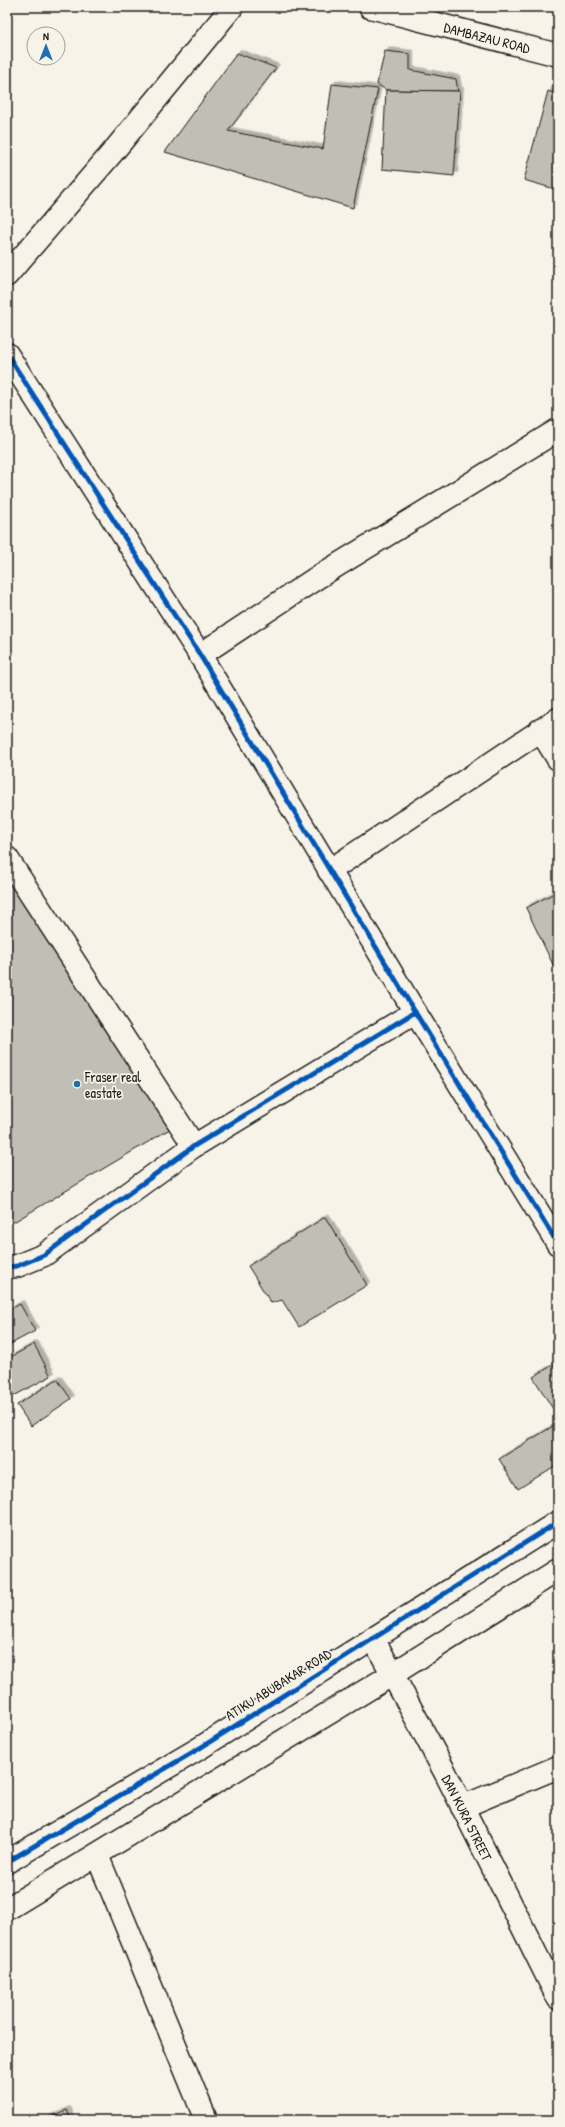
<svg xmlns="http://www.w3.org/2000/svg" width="565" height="2127" viewBox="0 0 565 2127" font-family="'Patrick Hand',sans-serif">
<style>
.building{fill:#c0beb5;stroke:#1c1c1c;filter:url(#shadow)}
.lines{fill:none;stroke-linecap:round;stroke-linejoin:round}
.minor-casing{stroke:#1c1c1c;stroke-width:25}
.minor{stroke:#f7f3e8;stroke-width:22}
.cycleway-casing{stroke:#f7f3e8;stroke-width:8}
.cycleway{stroke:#0057b8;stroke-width:5}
.poi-dot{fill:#1f6fb2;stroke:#f7f3e8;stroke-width:1.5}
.labels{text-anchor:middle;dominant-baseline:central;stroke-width:3.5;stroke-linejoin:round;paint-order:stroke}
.street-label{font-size:14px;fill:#1c1c1c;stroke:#f7f3e8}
.poi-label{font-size:14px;fill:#1c1c1c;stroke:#f7f3e8;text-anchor:start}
</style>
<defs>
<filter id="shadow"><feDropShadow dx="3.5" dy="-3.5" stdDeviation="0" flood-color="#0004"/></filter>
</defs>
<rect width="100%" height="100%" fill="#f7f3e8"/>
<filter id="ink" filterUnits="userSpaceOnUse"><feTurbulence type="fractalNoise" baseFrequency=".025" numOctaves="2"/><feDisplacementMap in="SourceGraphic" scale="8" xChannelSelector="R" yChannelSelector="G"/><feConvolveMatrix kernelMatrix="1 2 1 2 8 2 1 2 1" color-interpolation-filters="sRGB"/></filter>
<g filter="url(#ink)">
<g class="building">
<polygon points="385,51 410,54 410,70 456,79 458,91 386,90 377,84"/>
<polygon points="237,53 276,68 228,131 323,149 332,84 378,89 353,208 165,152"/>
<polygon points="386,90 460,91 454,176 382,169"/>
<polygon points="548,91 558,95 558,190 524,180"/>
<polygon points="7,858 123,1039 170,1129 7,1226"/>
<polygon points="558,891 558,973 557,973 526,908"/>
<polygon points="325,1217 367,1285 299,1327 282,1300 271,1303 248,1266"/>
<polygon points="20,1304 35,1331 7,1346 7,1311"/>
<polygon points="34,1344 51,1376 10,1398 7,1392 7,1359"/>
<polygon points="558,1362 558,1417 533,1377"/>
<polygon points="57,1379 71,1399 31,1426 17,1405"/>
<polygon points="558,1423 558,1464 518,1489 499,1459"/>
<polygon points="67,2110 71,2120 44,2120"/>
</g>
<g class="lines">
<defs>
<g id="minor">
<path id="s1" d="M370,7L558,55"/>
<polyline points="7,275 112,153 232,7"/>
<polyline points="7,354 200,655 415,1012 558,1244"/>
<polyline points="200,655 318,577 558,430"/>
<polyline points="540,730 558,759"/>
<polyline points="7,858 194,1146"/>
<polyline points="329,871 558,719"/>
<polyline points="7,1267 17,1266 44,1255 194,1146 415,1012"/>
<path id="s2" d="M373,1638L446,1774L558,1998"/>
<polyline points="462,1807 558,1767"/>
<polyline points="97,1855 206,2120"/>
<polyline points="7,1862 200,1748 558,1522"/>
<polyline points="7,1909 393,1674 558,1570"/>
</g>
</defs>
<use href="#minor" class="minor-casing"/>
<use href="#minor" class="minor"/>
<defs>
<g id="cycleway">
<polyline points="7,354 200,655 415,1012 558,1244"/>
<polyline points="7,1267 17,1266 44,1255 194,1146 415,1012"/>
<polyline points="7,1862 200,1748 558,1522"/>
</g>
</defs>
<use href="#cycleway" class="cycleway-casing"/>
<use href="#cycleway" class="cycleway"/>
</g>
</g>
<circle class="poi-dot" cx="77" cy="1084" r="4"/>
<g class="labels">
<g class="street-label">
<text stroke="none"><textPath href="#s1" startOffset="121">DAMBAZAU ROAD</textPath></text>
<text transform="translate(278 1684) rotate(-32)">ATIKU ABUBAKAR ROAD</text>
<text stroke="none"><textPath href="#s2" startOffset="203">DAN KURA STREET</textPath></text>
</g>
<g class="poi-label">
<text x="85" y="1076">Fraser real<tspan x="85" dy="16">eastate</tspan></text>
</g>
</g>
<rect width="565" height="2127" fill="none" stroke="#f7f3e8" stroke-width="24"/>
<rect x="12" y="12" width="541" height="2103" fill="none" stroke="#1c1c1c" stroke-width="1.5" filter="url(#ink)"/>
<g transform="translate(46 46)"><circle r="19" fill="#f7f3e8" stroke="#9f9d96"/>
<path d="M0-3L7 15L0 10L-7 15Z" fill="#1f6fb2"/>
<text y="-6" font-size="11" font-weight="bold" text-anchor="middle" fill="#1c1c1c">N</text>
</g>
</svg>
